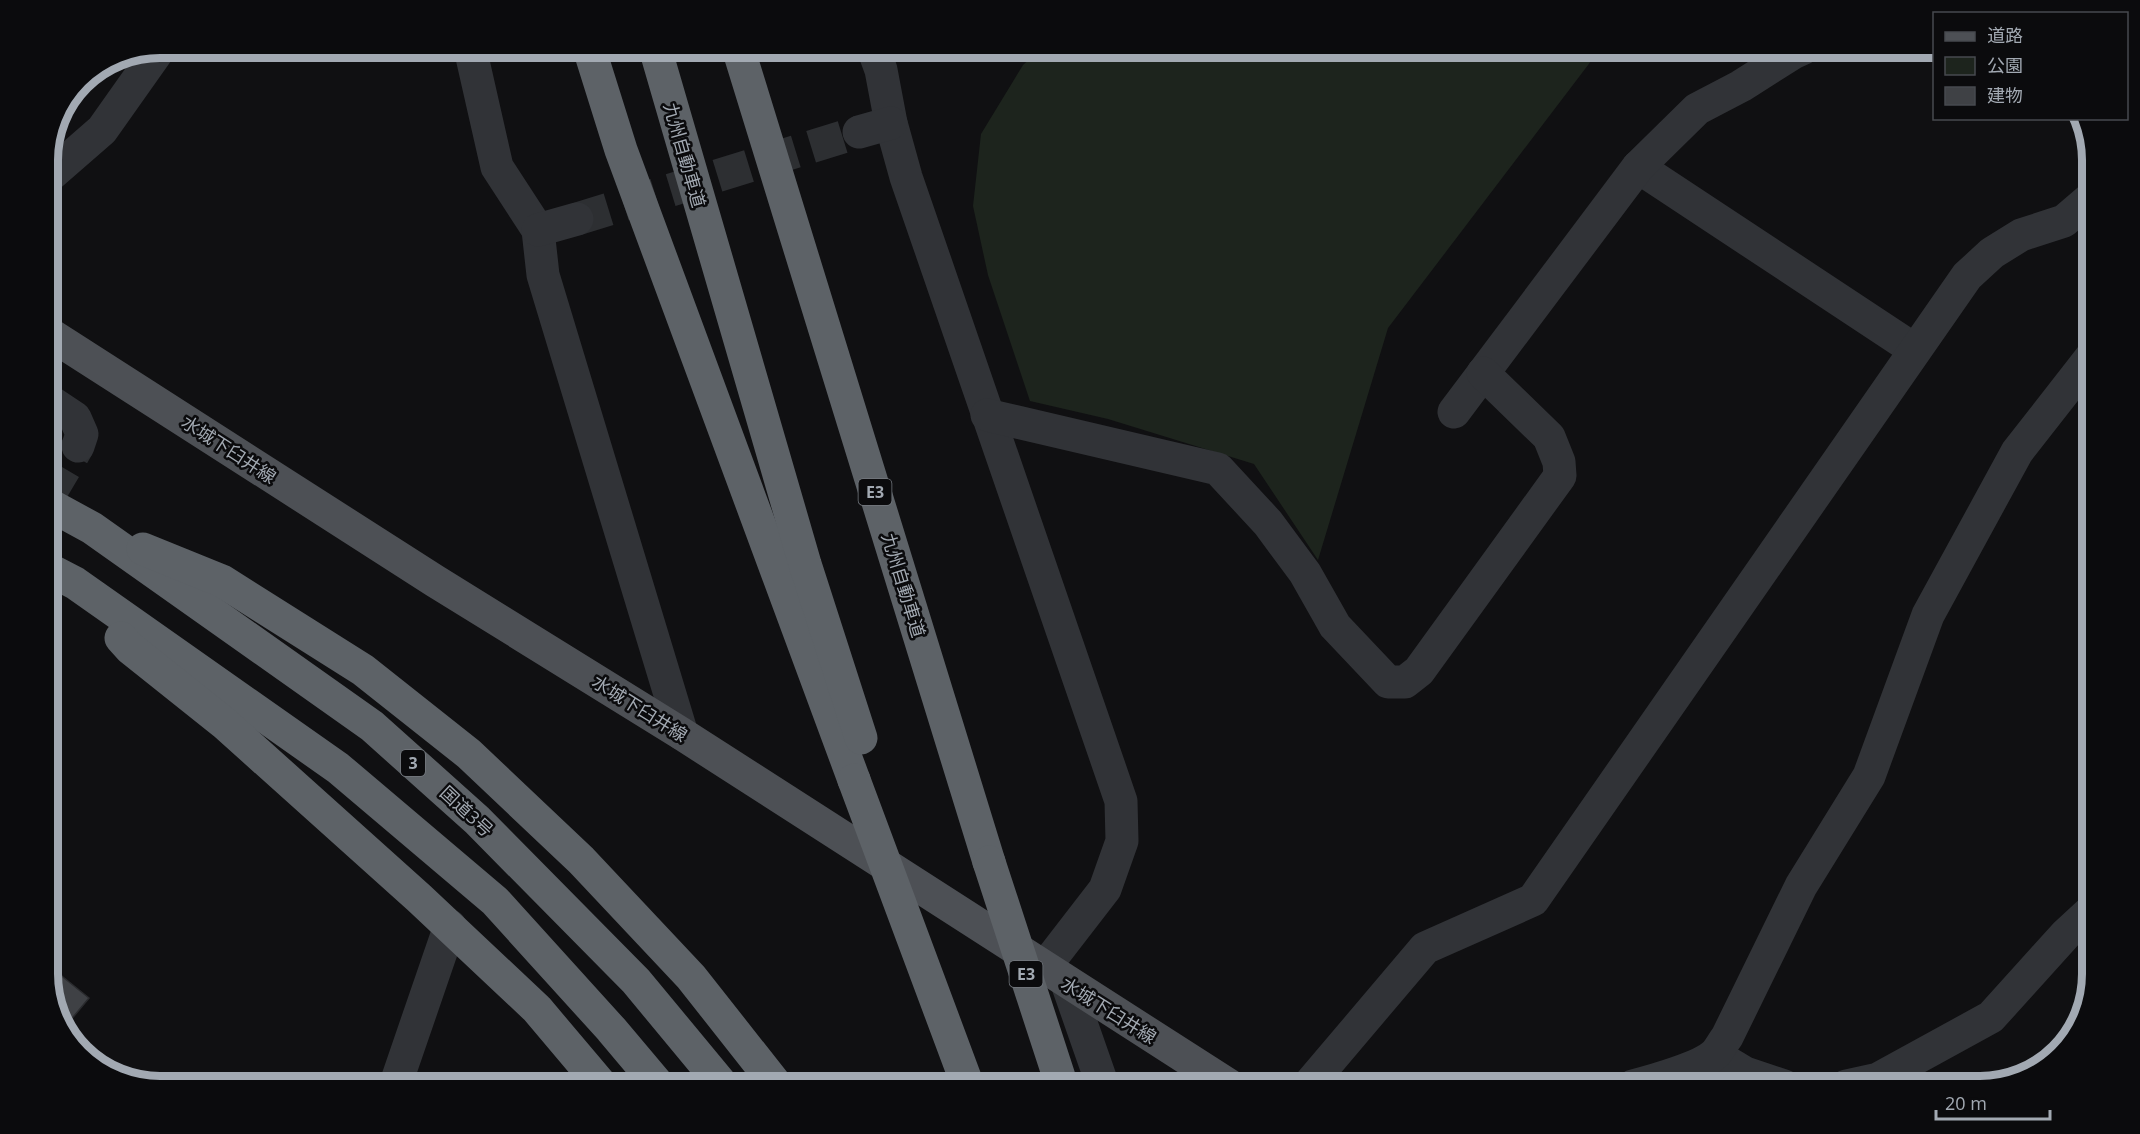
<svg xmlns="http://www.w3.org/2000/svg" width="2140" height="1134" viewBox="0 0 2140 1134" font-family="'Open Sans','Noto Sans JP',sans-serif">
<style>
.green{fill:#1d241d}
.building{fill:#3f4145;stroke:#2a2b2e;stroke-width:1.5}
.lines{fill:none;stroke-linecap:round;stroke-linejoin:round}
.minor-tunnel{stroke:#2d2f32;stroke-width:33;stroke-dasharray:33 16;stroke-linecap:butt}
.minor{stroke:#313337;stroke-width:33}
.major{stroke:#4d5055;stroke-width:33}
.highway{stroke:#5d6267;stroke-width:33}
.highway-bridge{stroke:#5d6267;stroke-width:33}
.labels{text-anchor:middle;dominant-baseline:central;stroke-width:5;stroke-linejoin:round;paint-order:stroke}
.shield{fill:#0b0b0d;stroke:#757a80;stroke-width:1.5}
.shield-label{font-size:16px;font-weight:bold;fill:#a2a9b2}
.street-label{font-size:18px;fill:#a2a9b2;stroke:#0b0b0d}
.rim{fill:none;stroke:#a2a9b2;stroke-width:8}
</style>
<rect width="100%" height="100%" fill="#101012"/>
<polygon class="green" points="1042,48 1601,48 1388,328 1318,560 1254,464 1108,419 1030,401 988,275 973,206 981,134 1023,65"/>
<polygon class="building" points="48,965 89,998 64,1028 48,981"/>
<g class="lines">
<g class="minor-tunnel">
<polyline points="577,219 859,132"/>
<polyline points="48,497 78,446"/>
</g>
<g class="minor">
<polyline points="470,48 497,167 538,230 543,275 682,734"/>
<polyline points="873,48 881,70 891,123 906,177 1121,801 1122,841 1105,889 1044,968"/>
<polyline points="859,132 891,123"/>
<polyline points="1638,167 1915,350"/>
<polyline points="48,177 102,130 160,48"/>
<polyline points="538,230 577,219"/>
<polyline points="48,400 75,418 82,434 78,446"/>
<polyline points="1454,412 1638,167 1697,109 1741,86 1793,53 1804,48"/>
<polyline points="987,415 1218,469 1268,523 1305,573 1335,626 1388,682 1405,682 1419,671 1560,476 1559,462 1549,437 1483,373"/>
<polyline points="1067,983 1103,1086"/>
<polyline points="1715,1055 1745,1073 1784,1086"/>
<polyline points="395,1086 450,926"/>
<polyline points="1308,1086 1425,948 1533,900 1967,276 1992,253 2021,235 2064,221 2092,197"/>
<path d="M1633,1086C1652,1081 1703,1067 1716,1053C1720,1048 1723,1042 1727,1037L1801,886L1869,776L1928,615L2017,452L2092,356"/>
<polyline points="1846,1086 1878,1079 1991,1017 2066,934 2092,910"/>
</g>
<polyline class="major" points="48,333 435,581 682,734 1230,1086"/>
<g class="highway">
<polyline points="589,48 621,150 854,780"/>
<polyline points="655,48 805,564 861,738"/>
<polyline points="738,48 989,862"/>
<polyline points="48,504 92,528 372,726 477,820 636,981 723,1086"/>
<polyline points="143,549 222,581 363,670 469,754 581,860 691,977 777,1086"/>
<polyline points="48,569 75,583 338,768 495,901 611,1029 659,1086"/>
<polyline points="121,638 130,648 224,723 419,898 537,1009 602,1086"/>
</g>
<g class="highway-bridge">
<polyline points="854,780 968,1086"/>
<polyline points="989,862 1062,1086"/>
</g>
</g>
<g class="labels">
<g class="shield">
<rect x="858.5" y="479" width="33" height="26" rx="4.5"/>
<rect x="401" y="750" width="24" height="26" rx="4.5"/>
<rect x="1009.5" y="961" width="33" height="26" rx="4.5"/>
</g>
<g class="shield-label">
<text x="875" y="492">E3</text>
<text x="413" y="763">3</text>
<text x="1026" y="974">E3</text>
</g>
<g class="street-label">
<text transform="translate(685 155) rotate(74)">九州自動車道</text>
<text transform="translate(229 449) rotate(33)">水城下臼井線</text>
<text transform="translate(904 585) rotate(73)">九州自動車道</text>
<text transform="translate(640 708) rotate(32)">水城下臼井線</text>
<text transform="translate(467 811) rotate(43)">国道3号</text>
<text transform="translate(1109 1010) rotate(32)">水城下臼井線</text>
</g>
</g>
<path d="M0 0H2140V1134H0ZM160 58H1980A102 102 0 0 1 2082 160V974A102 102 0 0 1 1980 1076H160A102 102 0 0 1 58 974V160A102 102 0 0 1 160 58Z" fill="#0b0b0d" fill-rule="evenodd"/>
<path class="rim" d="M160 58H1980A102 102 0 0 1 2082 160V974A102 102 0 0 1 1980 1076H160A102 102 0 0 1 58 974V160A102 102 0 0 1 160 58Z"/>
<rect x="1933" y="12" width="195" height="108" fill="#0b0b0d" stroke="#474a4f" stroke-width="1.5"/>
<rect x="1945" y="32" width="30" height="9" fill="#4d5055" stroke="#474a4f" stroke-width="1.5"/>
<text x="1987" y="42" font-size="18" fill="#a2a9b2">道路</text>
<rect x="1945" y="57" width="30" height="18" fill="#1d241d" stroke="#474a4f" stroke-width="1.5"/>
<text x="1987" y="72" font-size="18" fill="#a2a9b2">公園</text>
<rect x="1945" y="87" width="30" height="18" fill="#3f4145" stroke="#474a4f" stroke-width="1.5"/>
<text x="1987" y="102" font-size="18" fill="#a2a9b2">建物</text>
<path d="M1936 1110v9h114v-9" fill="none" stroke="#a2a9b2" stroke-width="3"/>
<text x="1945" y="1110" font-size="18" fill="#a2a9b2" stroke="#0b0b0d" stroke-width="4.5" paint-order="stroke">20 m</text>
</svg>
